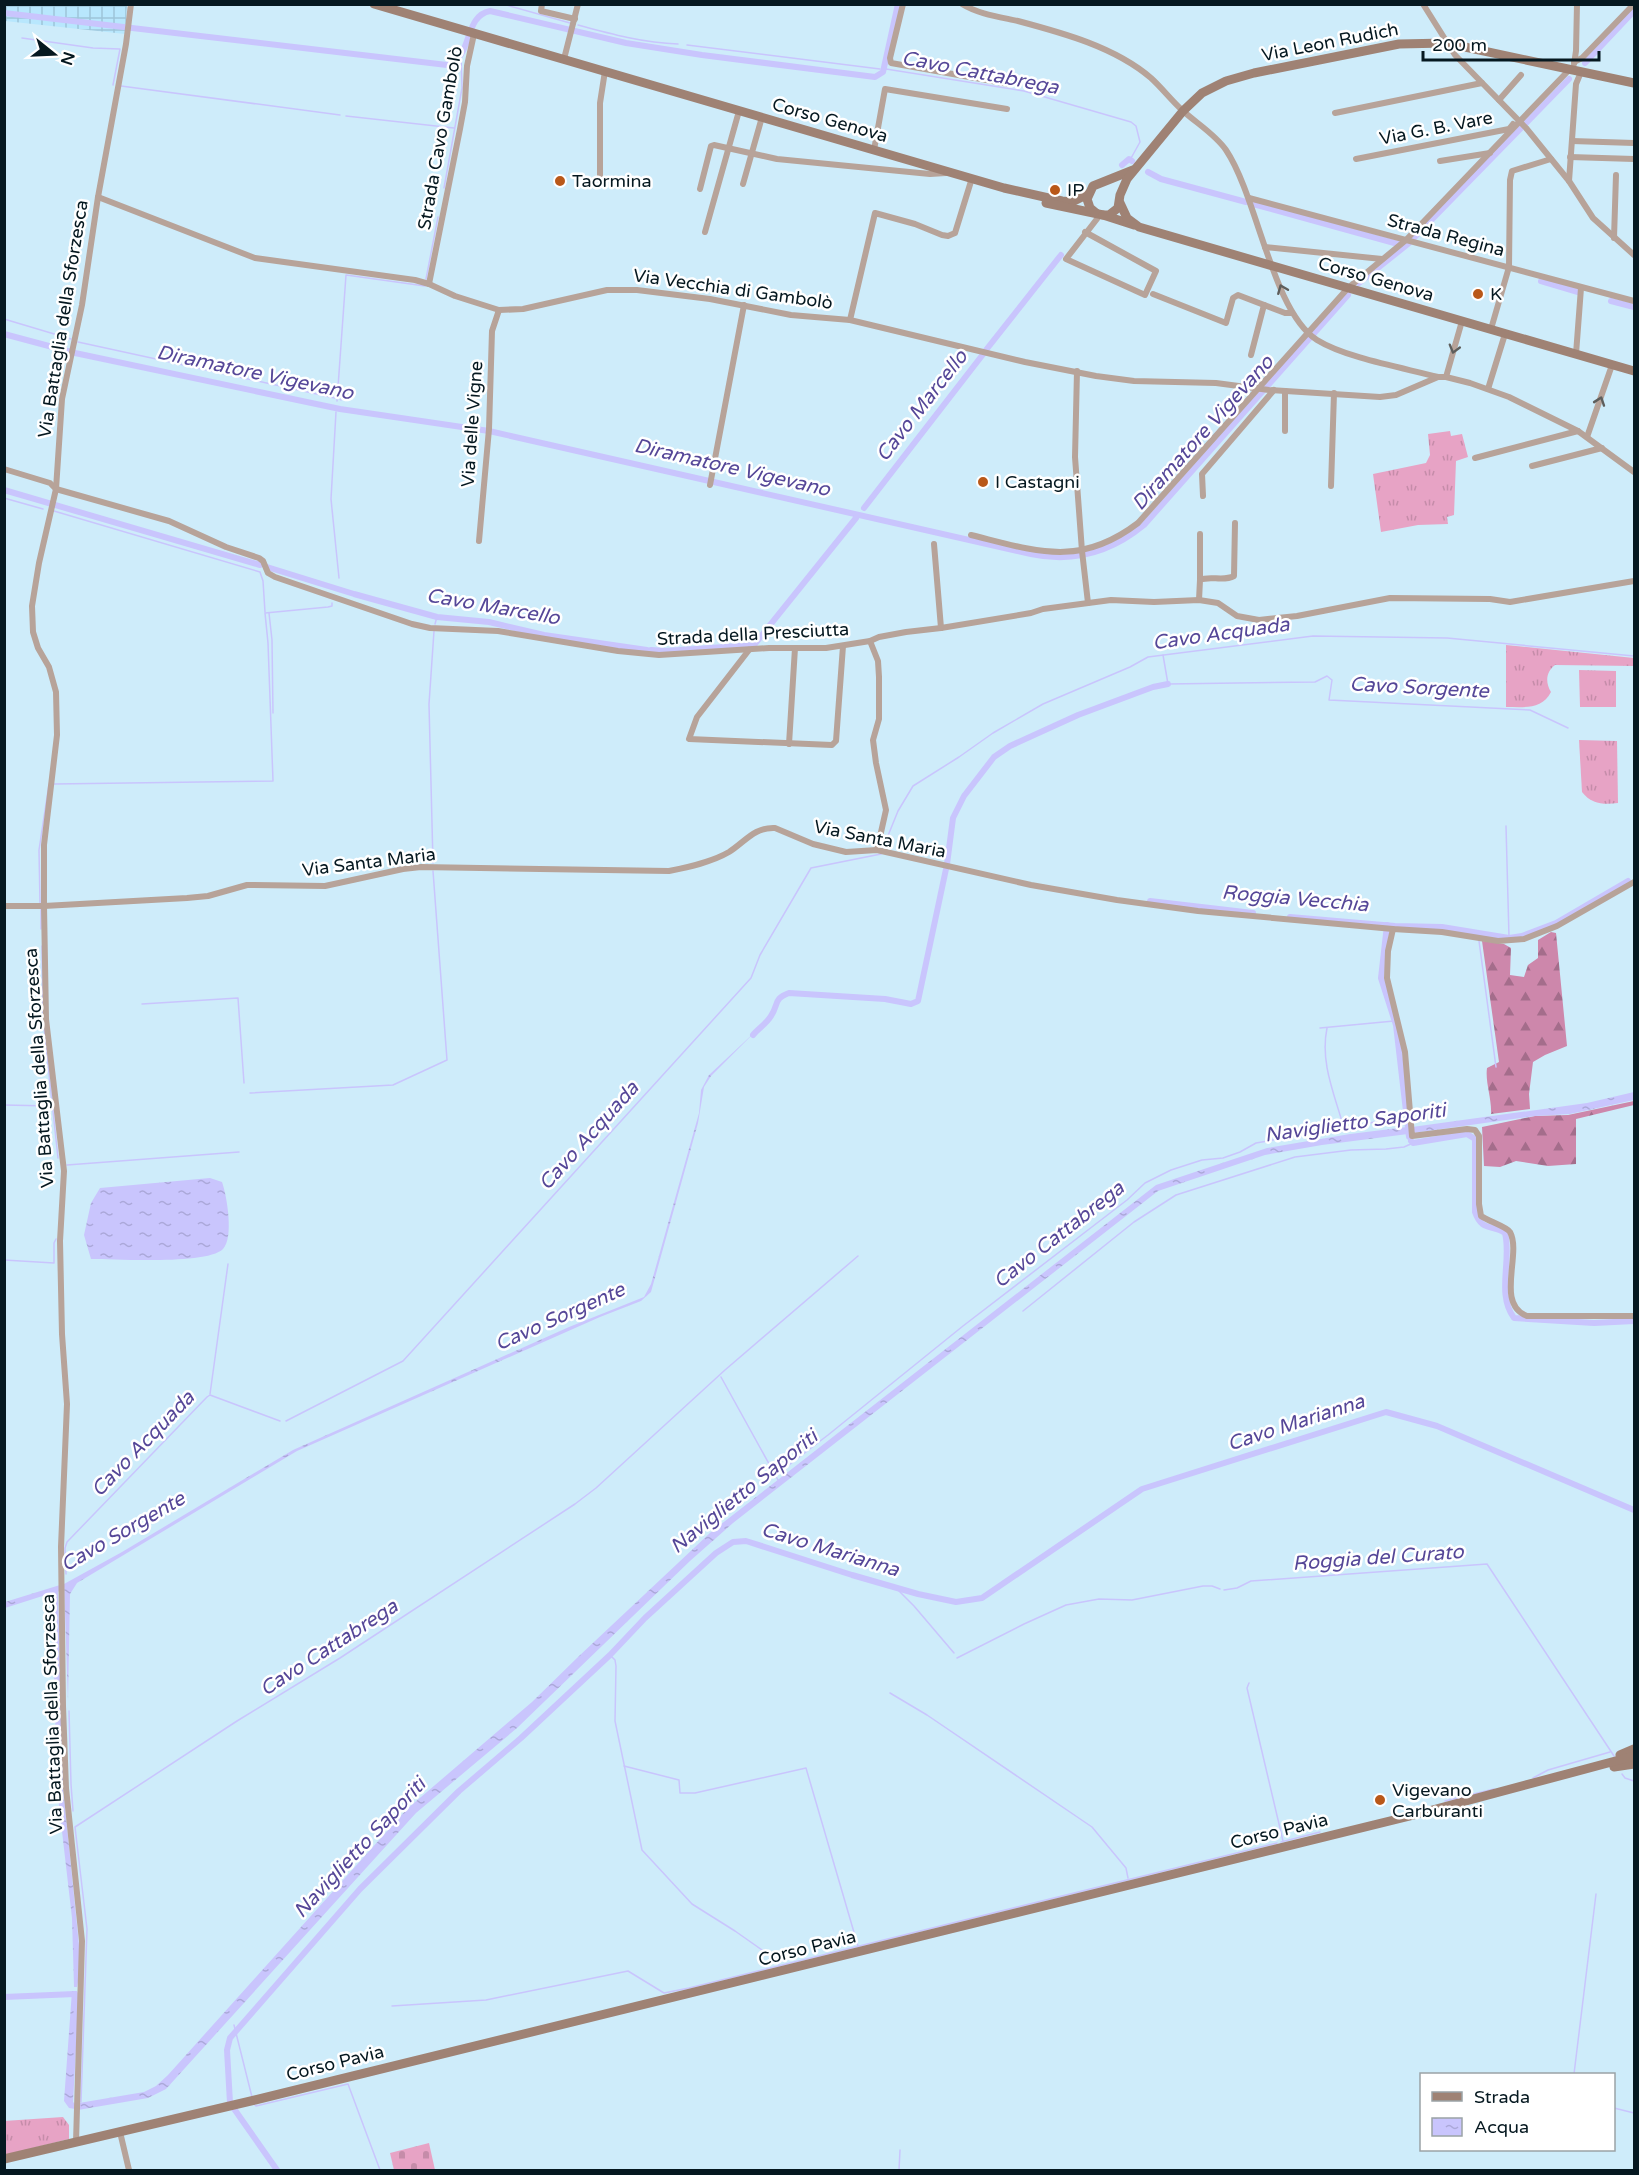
<svg xmlns="http://www.w3.org/2000/svg" width="1639" height="2175" viewBox="0 0 1639 2175" font-family="'Varela Round',sans-serif">
<style>
.industrial{fill:url(#industrial-grid)}
.grass{fill:url(#grass-tufts)}
.forest{fill:url(#forest-firs)}
.cemetery{fill:url(#cemetery-stones)}
.water{fill:url(#water-ripples)}
.lines{fill:none;stroke-linecap:round;stroke-linejoin:round}
.stream{stroke:#c9c5fd;stroke-width:1.5}
.canal{stroke:#c9c5fd;stroke-width:6}
.minor{stroke:#b7a399;stroke-width:6}
.secondary{stroke:#9f8274;stroke-width:9}
.oneway{stroke:#5e5e5c}
.poi-dot{fill:#b95819;stroke:#fff;stroke-width:2}
.labels{text-anchor:middle;dominant-baseline:central;stroke-width:5;stroke-linejoin:round;paint-order:stroke}
.street-label{font-size:18px;fill:#051820;stroke:#fff}
.poi-label{font-size:18px;fill:#051820;stroke:#fff;text-anchor:start}
.water-label{font-size:20px;font-style:italic;fill:#554798;stroke:#fff}
</style>
<defs>
<pattern id="industrial-grid" width="8" height="8" patternUnits="userSpaceOnUse" patternTransform="scale(1.5)"><rect width="8" height="8" fill="#b8e7fd"/><path d="M0 4h8M4 0v8" fill="none" stroke="#9dc5d9"/></pattern>
<pattern id="grass-tufts" width="24" height="20" patternUnits="userSpaceOnUse" patternTransform="scale(1.5)"><rect width="24" height="20" fill="#e7a3c5"/><path d="M3 7l-1-3M5 7V3M7 7l1-3M15 17l-1-3M17 17v-4M19 17l1-3" fill="none" stroke="#c58ca9"/></pattern>
<pattern id="forest-firs" width="22" height="20" patternUnits="userSpaceOnUse" patternTransform="scale(1.5)"><rect width="22" height="20" fill="#cd87ab"/><path d="M5 1l3.5 6h-7zM16 11l3.5 6h-7z" fill="#a46d8b"/></pattern>
<pattern id="cemetery-stones" width="16" height="16" patternUnits="userSpaceOnUse" patternTransform="scale(1.5)"><rect width="16" height="16" fill="#e7a3c5"/><path d="M2 7V4a2 2 0 0 1 4 0v3zM10 15v-3a2 2 0 0 1 4 0v3z" fill="#c58ca9"/></pattern>
<pattern id="water-ripples" width="26" height="14" patternUnits="userSpaceOnUse" patternTransform="scale(1.5)"><rect width="26" height="14" fill="#c9c5fd"/><path d="M2 4q2-2 4 0t4 0M15 11q2-2 4 0t4 0" fill="none" stroke="#aba8d9"/></pattern>
</defs>
<rect width="100%" height="100%" fill="#ceecfa"/>
<polygon class="industrial" points="5,5 127,5 125,34 5,21"/>
<g class="grass">
<polygon points="1450,431 1451,436 1462,434 1468,457 1456,461 1454,515 1447,517 1448,524 1418,525 1381,532 1373,474 1426,463 1430,455 1428,434"/>
<path d="M1506,645L1634,658V666L1555,665C1546,672 1545,682 1551,692C1542,710 1523,707 1506,707Z"/>
<polygon points="1579,670 1616,671 1616,707 1580,707"/>
<path d="M1579,740L1617,741L1618,803C1604,805 1591,804 1582,792Z"/>
<polygon points="63,2117 69,2125 69,2139 5,2155 4,2121"/>
</g>
<g class="forest">
<path d="M1551,932L1556,933L1567,1046L1545,1055L1533,1062L1529,1094L1530,1109L1491,1114C1492,1099 1485,1082 1487,1068L1499,1062L1482,941L1504,944L1511,948L1510,975L1524,977L1528,965L1538,958V940Z"/>
<polygon points="1634,1101 1634,1105 1576,1119 1576,1164 1548,1166 1516,1161 1500,1167 1484,1166 1482,1127 1535,1116 1568,1115"/>
</g>
<polygon class="cemetery" points="429,2143 435,2170 394,2170 390,2153"/>
<g class="water">
<polygon points="757,1030 711,1076 704,1087 698,1123 651,1292 641,1301 600,1317 297,1451 77,1583 70,1594 68,1701 64,1584 122,1552 293,1450 569,1327 644,1297 651,1284 699,1113 701,1090 709,1075"/>
<polygon points="1634,1092 1634,1100 1570,1114 1535,1116 1413,1133 1412,1127 1587,1103"/>
<polygon points="1407,1127 1408,1134 1322,1145 1265,1155 1158,1191 733,1523 690,1561 517,1728 416,1813 166,2089 148,2098 78,2110 79,2103 144,2092 156,2086 168,2075 407,1809 532,1702 578,1657 711,1532 1156,1185 1267,1148 1350,1134"/>
<path d="M210,1178L222,1182C227,1196 234,1238 223,1249C207,1265 116,1259 91,1259L84,1235L91,1203L100,1188Z"/>
<polygon points="60,1585 60,1590 58,1592 63,1787 79,1945 79,1977 77,1987 74,1987 72,1918 57,1788 52,1593 5,1608 5,1602"/>
<polygon points="72,1991 77,1991 79,1997 73,2102 75,2104 75,2109 69,2108 64,2101"/>
</g>
<g class="lines">
<g class="stream">
<polyline points="503,4 570,23"/>
<path d="M578,25C611,34 644,43 678,44"/>
<polyline points="22,38 93,48 120,49 113,85"/>
<polyline points="687,45 880,69"/>
<polyline points="886,69 1024,91 1131,122 1136,126 1140,142 1130,160"/>
<polyline points="121,86 340,115"/>
<polyline points="346,116 454,128"/>
<polyline points="444,188 462,88 461,56"/>
<polyline points="426,279 438,217"/>
<polyline points="4,319 71,339"/>
<polyline points="78,342 335,398"/>
<polyline points="340,399 341,400"/>
<polyline points="337,401 346,275 425,286"/>
<polyline points="340,409 340,407"/>
<polyline points="336,412 331,499 339,578"/>
<polyline points="4,498 43,509"/>
<polyline points="54,511 260,572 263,581 265,612"/>
<polyline points="269,613 272,640 273,713"/>
<polyline points="435,624 437,617"/>
<polyline points="1163,655 1168,684 1315,682 1327,676 1332,680 1329,700 1530,710 1568,728"/>
<polyline points="54,784 273,781 268,643 265,613 328,607 332,606 332,603"/>
<polyline points="1506,826 1509,937"/>
<polyline points="883,848 898,811 913,786 959,757 993,733 1043,704 1130,667 1148,657 1313,636 1447,638 1634,656"/>
<polyline points="433,863 429,704 434,631"/>
<polyline points="40,903 39,850 49,784"/>
<polyline points="41,909 41,929"/>
<polyline points="1479,941 1496,1067"/>
<polyline points="42,946 43,1016"/>
<polyline points="142,1004 238,998 244,1083"/>
<polyline points="44,1027 58,1158"/>
<polyline points="1320,1028 1394,1021"/>
<path d="M1327,1028C1320,1062 1334,1093 1343,1125"/>
<polyline points="250,1093 393,1085 447,1060 433,871"/>
<polyline points="4,1105 51,1106"/>
<polyline points="67,1165 239,1152"/>
<polyline points="4,1260 54,1263 54,1243 56,1239"/>
<polyline points="1023,1311 1134,1222 1176,1195 1295,1157 1351,1150 1386,1149 1404,1147 1413,1143"/>
<polyline points="721,1377 778,1480"/>
<polyline points="210,1394 228,1264"/>
<polyline points="286,1421 403,1361 751,978 760,955 811,868 881,854"/>
<polyline points="774,1473 785,1468 828,1435 963,1326 1127,1200 1145,1183 1171,1170 1202,1160 1223,1158 1240,1152 1256,1143 1375,1122 1406,1120"/>
<polyline points="66,1574 65,1548 67,1542 207,1397 210,1395 280,1421"/>
<polyline points="895,1587 914,1606 954,1653"/>
<polyline points="1224,1590 1237,1588 1251,1581 1487,1564 1614,1756"/>
<polyline points="610,1655 615,1660 616,1666 615,1721 642,1850 692,1904 735,1931 772,1957 779,1964"/>
<polyline points="957,1658 1024,1624 1066,1605 1099,1599 1132,1600 1203,1586 1212,1586 1220,1589"/>
<polyline points="1249,1683 1247,1688 1283,1841"/>
<polyline points="890,1693 927,1715 1092,1827 1126,1868 1128,1878"/>
<polyline points="69,1711 71,1784 73,1811"/>
<polyline points="624,1766 679,1780 680,1793 695,1793 806,1768 858,1946"/>
<polyline points="1622,1774 1625,1778 1634,1781"/>
<polyline points="1533,1778 1548,1770 1610,1752"/>
<polyline points="1445,1801 1494,1789"/>
<polyline points="1281,1842 1320,1832"/>
<polyline points="392,2006 486,2000 628,1971 664,1993 689,1988 1277,1843"/>
<polyline points="234,2025 252,2097"/>
<polyline points="1574,2074 1596,1894"/>
<polyline points="81,2102 87,1929 75,1827 237,1721 340,1658 575,1504 596,1488 725,1370 858,1256"/>
<polyline points="254,2104 256,2106 348,2084 380,2170"/>
<polyline points="1614,2108 1634,2113"/>
<polyline points="899,2170 900,2150"/>
</g>
<g class="canal">
<path d="M4,13L447,65C473,59 463,16 490,11L626,43L702,55L875,77L883,72L898,4"/>
<polyline points="1585,63 1634,11"/>
<polyline points="1122,165 1129,159 1132,161"/>
<polyline points="1148,172 1161,179 1246,202"/>
<polyline points="1253,204 1398,244"/>
<polyline points="1541,281 1578,292"/>
<polyline points="1359,283 1408,244 1569,79"/>
<polyline points="1611,301 1634,307"/>
<path d="M4,334L75,353L340,409L489,431L1031,554C1073,563 1110,553 1144,525L1348,295"/>
<polyline points="986,350 1061,255"/>
<polyline points="4,490 260,565"/>
<polyline points="864,508 984,353"/>
<polyline points="267,567 354,594 437,617 489,622 544,635 647,650"/>
<polyline points="651,650 666,651 754,645 856,518"/>
<polyline points="947,864 953,818 964,796 994,757 1010,746 1078,715 1153,687 1168,684"/>
<polyline points="1150,901 1253,913"/>
<polyline points="1290,917 1395,926 1442,927 1509,938 1522,936 1556,923 1628,881"/>
<polyline points="1387,925 1381,978 1396,1025 1409,1137"/>
<path d="M753,1035C758,1029 767,1023 771,1016C779,1004 773,999 789,993L885,999L911,1004L918,1001L946,869"/>
<path d="M1411,1141L1413,1143L1467,1134L1475,1139V1212C1482,1232 1492,1224 1505,1233C1512,1260 1496,1294 1514,1318L1594,1323L1634,1321"/>
<polyline points="4,1997 75,1994 76,1996"/>
<polyline points="277,2170 230,2103 227,2050 230,2038 360,1889 459,1791 521,1738 610,1655 645,1618 716,1553 733,1542 746,1541 852,1575 918,1594 956,1602 982,1598 1142,1489 1386,1412 1437,1426 1634,1510"/>
</g>
<g class="minor">
<polyline points="542,4 541,11 575,19"/>
<polyline points="903,4 890,58 891,63 1009,84"/>
<path d="M962,4C978,14 1000,17 1018,21C1063,33 1115,47 1151,78C1162,88 1171,100 1182,110C1196,123 1215,134 1226,150C1258,198 1272,311 1317,340C1346,358 1404,368 1438,377"/>
<polyline points="1423,4 1455,55 1526,128 1569,181 1593,218 1634,255"/>
<polyline points="564,59 578,4"/>
<polyline points="1574,62 1582,58 1634,4"/>
<polyline points="1574,64 1576,51 1577,4"/>
<polyline points="1499,100 1521,75"/>
<polyline points="1335,113 1482,83"/>
<polyline points="1572,141 1634,143"/>
<polyline points="874,150 885,89 1007,109"/>
<polyline points="1570,157 1634,159"/>
<polyline points="1356,159 1509,129 1513,124"/>
<polyline points="1440,161 1490,153"/>
<polyline points="600,175 600,103 605,71"/>
<polyline points="1569,181 1576,84 1581,72"/>
<polyline points="743,184 762,117"/>
<polyline points="700,189 711,146 714,145 777,159 930,174 946,173"/>
<polyline points="98,197 255,258 415,280 429,284 455,296 499,310 523,309 607,290 637,290 710,299 791,315 850,320 1025,362 1096,376 1134,381 1216,383 1269,390 1380,397 1396,395 1438,377 1446,377 1470,383 1509,397 1578,431 1634,472"/>
<polyline points="1249,198 1634,301"/>
<polyline points="705,232 739,111"/>
<polyline points="1085,232 1156,271 1145,295 1066,259 1100,215"/>
<polyline points="1614,238 1616,175"/>
<polyline points="1265,247 1382,259"/>
<polyline points="429,284 460,129 465,102 467,66 474,34"/>
<polyline points="1153,294 1226,323 1233,298 1238,295 1285,313 1291,313"/>
<polyline points="850,320 875,213 915,224 942,235 948,236 955,233 972,178"/>
<polyline points="1491,329 1509,267 1510,180 1512,171 1551,159"/>
<polyline points="1576,354 1581,288"/>
<polyline points="1251,355 1264,305"/>
<polyline points="1077,371 1075,457 1082,551 1088,603"/>
<polyline points="1446,377 1462,321"/>
<polyline points="1488,389 1505,334"/>
<polyline points="1285,431 1285,391"/>
<polyline points="1587,437 1612,365"/>
<polyline points="1475,458 1578,431"/>
<polyline points="1532,466 1602,448"/>
<polyline points="4,469 50,483 56,489 169,521 226,547 259,558 263,561 268,573 275,577 412,624 430,628 498,631 618,651 659,655 769,648 826,648 870,641 879,637 906,632 941,628 1031,613 1043,609 1111,600 1154,602 1199,600 1218,603 1237,616 1259,620 1297,616 1390,598 1490,599 1510,602 1634,581"/>
<polyline points="710,485 744,305"/>
<polyline points="1331,486 1334,393"/>
<polyline points="1203,496 1202,474 1274,390"/>
<path d="M971,535C1036,551 1079,568 1138,523L1348,288L1406,240L1569,70"/>
<polyline points="479,541 489,429 492,331 499,310"/>
<polyline points="934,544 941,628"/>
<polyline points="1200,580 1200,534"/>
<path d="M1199,600L1200,580C1210,575 1223,582 1234,576L1235,523"/>
<polyline points="870,641 878,661 879,677 879,719 873,740 876,763 886,810 877,850"/>
<polyline points="749,650 697,717 689,739 832,745 836,741 843,646"/>
<polyline points="789,744 795,648"/>
<path d="M4,906H44L187,898L208,896L247,885L325,886L403,869L421,867L669,871C689,867 712,862 729,852C745,842 754,827 775,828L813,844L846,852L877,850L1031,885L1117,900L1198,911L1393,929L1442,932L1498,941L1524,939L1557,926L1634,882"/>
<path d="M1393,929L1388,951L1387,978L1405,1052L1412,1136L1467,1129L1475,1130L1479,1136V1204L1481,1216C1488,1221 1507,1227 1510,1232C1522,1254 1495,1304 1527,1316H1634"/>
<polyline points="120,2132 129,2170"/>
<polyline points="76,2142 82,1941 66,1788 63,1706 61,1547 67,1404 62,1334 60,1241 64,1171 46,1019 44,906 44,845 57,735 56,692 49,667 38,648 33,632 32,606 39,563 56,489 62,399 82,305 98,197 126,44 131,4"/>
</g>
<g class="secondary">
<polyline points="374,4 1004,188 1062,201 1072,202 1088,194"/>
<polyline points="1046,203 1103,215 1134,225"/>
<polyline points="1120,203 1127,218 1139,227 1634,371"/>
<polyline points="1096,213 1090,208 1087,199 1093,186 1133,170"/>
<polyline points="1103,215 1109,215 1118,208 1120,195 1127,179 1183,111 1202,93 1226,81 1254,73 1399,44 1446,43 1634,83"/>
<polyline points="1620,1755 1634,1749"/>
<polyline points="1614,1767 1634,1764"/>
<polyline points="4,2159 255,2100 1410,1816 1634,1756"/>
</g>
</g>
<defs><path id="oneway-chevron" d="M-2-3.5L2.5 0L-2 3.5" fill="none" stroke-width="1.6" stroke-linecap="round" stroke-linejoin="round" transform="scale(1.5)"/></defs>
<g class="oneway">
<use href="#oneway-chevron" transform="translate(1282 289) rotate(-112)"/>
<use href="#oneway-chevron" transform="translate(1454 349) rotate(106)"/>
<use href="#oneway-chevron" transform="translate(1600 401) rotate(-71)"/>
</g>
<g class="poi-dot">
<circle cx="560" cy="181" r="6"/>
<circle cx="1055" cy="190" r="6"/>
<circle cx="1478" cy="294" r="6"/>
<circle cx="983" cy="482" r="6"/>
<circle cx="1380" cy="1800" r="6"/>
</g>
<g class="labels">
<g class="street-label">
<text transform="translate(1330 42) rotate(-11)">Via Leon Rudich</text>
<text transform="translate(830 120) rotate(16)">Corso Genova</text>
<text transform="translate(1436 128) rotate(-11)">Via G. B. Vare</text>
<text transform="translate(440 138) rotate(-80)">Strada Cavo Gambolò</text>
<text transform="translate(1446 235) rotate(15)">Strada Regina</text>
<text transform="translate(1376 279) rotate(16)">Corso Genova</text>
<text transform="translate(733 289) rotate(8)">Via Vecchia di Gambolò</text>
<text transform="translate(63 319) rotate(-81)">Via Battaglia della Sforzesca</text>
<text transform="translate(472 424) rotate(-86)">Via delle Vigne</text>
<text transform="translate(753 634) rotate(-3)">Strada della Presciutta</text>
<text transform="translate(880 839) rotate(11)">Via Santa Maria</text>
<text transform="translate(369 862) rotate(-7)">Via Santa Maria</text>
<text transform="translate(39 1068) rotate(-94)">Via Battaglia della Sforzesca</text>
<text transform="translate(52 1714) rotate(-92)">Via Battaglia della Sforzesca</text>
<text transform="translate(1279 1831) rotate(-14)">Corso Pavia</text>
<text transform="translate(807 1948) rotate(-14)">Corso Pavia</text>
<text transform="translate(335 2063) rotate(-14)">Corso Pavia</text>
</g>
<g class="poi-label">
<text x="572" y="181">Taormina</text>
<text x="1067" y="190">IP</text>
<text x="1490" y="294">K</text>
<text x="995" y="482">I Castagni</text>
<text x="1392" y="1790">Vigevano<tspan x="1392" dy="21">Carburanti</tspan></text>
</g>
<g class="water-label">
<text transform="translate(980 73) rotate(11)">Cavo Cattabrega</text>
<text transform="translate(255 373) rotate(12)">Diramatore Vigevano</text>
<text transform="translate(922 406) rotate(-52)">Cavo Marcello</text>
<text transform="translate(1203 433) rotate(-48)">Diramatore Vigevano</text>
<text transform="translate(732 468) rotate(13)">Diramatore Vigevano</text>
<text transform="translate(493 607) rotate(10)">Cavo Marcello</text>
<text transform="translate(1221 634) rotate(-8)">Cavo Acquada</text>
<text transform="translate(1419 688) rotate(3)">Cavo Sorgente</text>
<text transform="translate(1295 899) rotate(5)">Roggia Vecchia</text>
<text transform="translate(1355 1123) rotate(-8)">Naviglietto Saporiti</text>
<text transform="translate(589 1136) rotate(-48)">Cavo Acquada</text>
<text transform="translate(1059 1235) rotate(-38)">Cavo Cattabrega</text>
<text transform="translate(560 1317) rotate(-24)">Cavo Sorgente</text>
<text transform="translate(1296 1423) rotate(-18)">Cavo Marianna</text>
<text transform="translate(143 1444) rotate(-46)">Cavo Acquada</text>
<text transform="translate(744 1492) rotate(-39)">Naviglietto Saporiti</text>
<text transform="translate(123 1532) rotate(-30)">Cavo Sorgente</text>
<text transform="translate(830 1550) rotate(17)">Cavo Marianna</text>
<text transform="translate(1378 1558) rotate(-4)">Roggia del Curato</text>
<text transform="translate(329 1648) rotate(-33)">Cavo Cattabrega</text>
<text transform="translate(360 1848) rotate(-47)">Naviglietto Saporiti</text>
</g>
</g>
<rect width="1639" height="2175" fill="none" stroke="#051820" stroke-width="12"/>
<rect x="1420" y="2073" width="195" height="78" fill="#ffffff" stroke="#9ba3a6" stroke-width="1.5"/>
<rect x="1432" y="2092" width="30" height="9" fill="#9f8274" stroke="#9ba3a6" stroke-width="1.5"/>
<text x="1474" y="2103" font-size="18" fill="#051820">Strada</text>
<rect x="1432" y="2118" width="30" height="18" fill="url(#water-ripples)" stroke="#9ba3a6" stroke-width="1.5"/>
<text x="1474" y="2133" font-size="18" fill="#051820">Acqua</text>
<g transform="translate(54 54) rotate(108)" stroke="#ffffff" stroke-width="4.5" paint-order="stroke">
<path d="M0-4.5L10 22L0 15L-10 22Z" fill="#051820"/>
<text y="-9" font-size="16" font-weight="bold" text-anchor="middle" fill="#051820">N</text>
</g>
<path d="M1423 51v9h176v-9" fill="none" stroke="#051820" stroke-width="3"/>
<text x="1432" y="51" font-size="18" fill="#051820" stroke="#ffffff" stroke-width="4.5" paint-order="stroke">200 m</text>
</svg>
